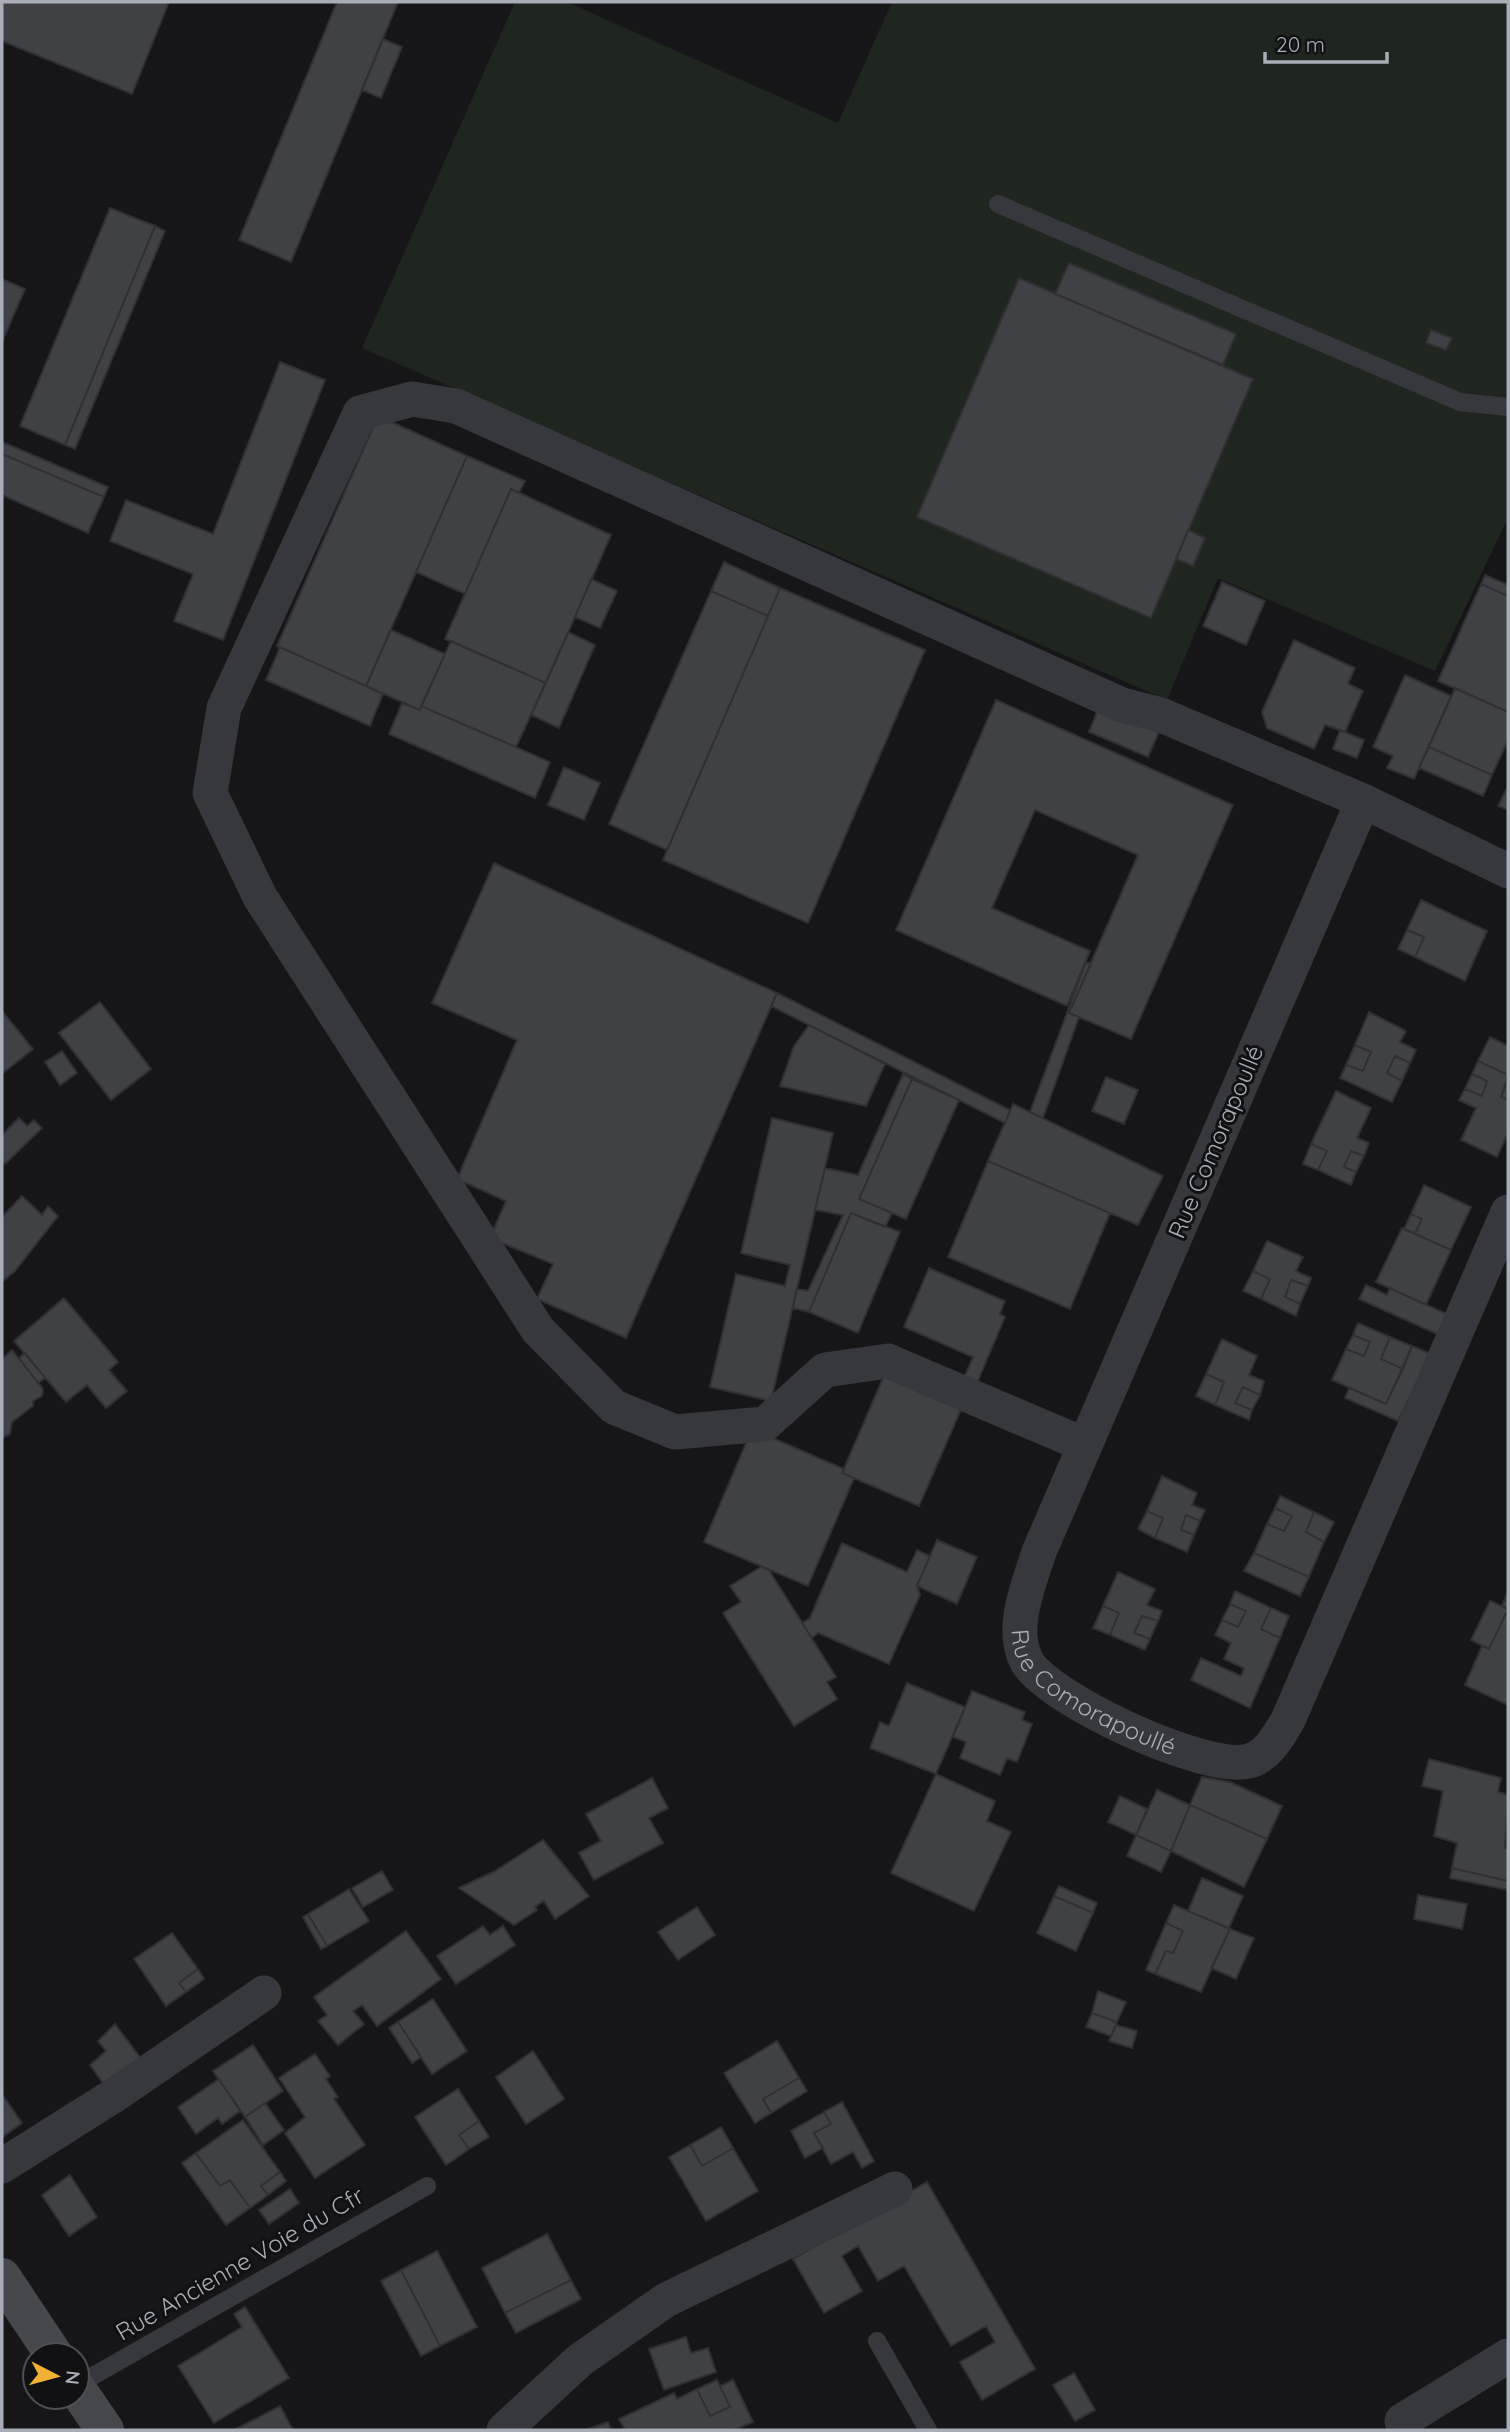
<svg xmlns="http://www.w3.org/2000/svg" width="1510" height="2432" font-family="Quicksand,sans-serif">
<rect width="100%" height="100%" fill="#161618"/>
<path fill="#1e261f" d="M515 2H567L838 123 892 2H1508V518L1435 671 1218 578 1167 700 362 348Z"/>
<path fill="#404145" stroke="#303034" stroke-width="2" d="M2 2H169L132 94 2 41Z
M337 2H398L291 262 239 240Z
M383 39 402 47 381 98 362 90Z
M110 208 155 226 65 445 20 426Z
M155 226 165 231 75 449 65 445Z
M1069 263 1236 334 1223 365 1055 294Z
M1019 278 1253 379 1151 618 917 517Z
M2 279 25 289 2 342Z
M1431 330 1452 338 1446 350 1426 343Z
M280 362 325 380 223 640 174 621 193 574 110 541 126 500 213 534Z
M378 416 467 456 366 686 277 646Z
M2 442 108 487 104 497 2 454Z
M2 454 104 497 88 533 2 495Z
M467 456 525 481 519 493 511 489 465 594 416 572Z
M511 489 611 535 546 683 445 639Z
M1188 530 1205 538 1193 566 1176 559Z
M724 562 780 588 768 616 711 591Z
M1485 575 1508 585V596L1481 584Z
M591 579 617 591 600 628 575 617Z
M1222 582 1265 601 1246 645 1203 626Z
M1481 584 1508 596V712L1438 681Z
M780 588 925 650 808 923 663 860Z
M711 591 768 616 667 850 609 824Z
M391 630 445 654 420 710 366 686Z
M568 632 595 645 559 728 531 715Z
M1294 640 1355 668 1348 684 1363 691 1345 732 1325 725 1314 749 1267 728 1262 712Z
M451 641 546 683 516 747 421 706Z
M280 647 383 694 370 726 266 680Z
M1405 675 1451 696 1414 779 1387 768 1393 756 1373 747Z
M1455 688 1508 712V740L1492 775 1429 747Z
M996 700 1233 805 1131 1039 1069 1013 1138 855 1035 810 992 908 1090 951 1067 1006 896 930Z
M402 703 420 710 421 706 550 762 535 798 389 734Z
M1099 707 1159 732 1148 757 1089 732Z
M1340 730 1364 740 1357 758 1333 749Z
M1429 747 1492 775 1483 796 1419 768Z
M564 767 600 783 584 820 548 805Z
M1508 786V810L1498 806Z
M494 863 777 993 626 1338 537 1299 553 1264 490 1238 506 1201 457 1179 517 1040 432 1003Z
M1421 900 1487 931 1465 981 1415 957 1424 937 1407 930Z
M1407 930 1424 937 1415 957 1398 949Z
M1086 962 1091 964 1069 1013 1079 1017 1043 1118 1030 1112Z
M777 993 1010 1110 1005 1123 771 1006Z
M100 1002 151 1069 111 1100 59 1033Z
M2 1011 33 1049 2 1074Z
M1369 1012 1406 1031 1400 1042 1416 1050 1410 1063 1395 1056 1387 1073 1402 1081 1392 1102 1340 1078 1346 1065 1363 1071 1371 1052 1355 1045Z
M809 1025 885 1064 866 1106 780 1086 794 1046Z
M1490 1037 1508 1046V1075L1478 1061Z
M1355 1045 1371 1052 1363 1071 1346 1065Z
M62 1051 77 1073 60 1085 45 1062Z
M1395 1056 1410 1063 1402 1081 1387 1073Z
M1478 1061 1508 1075 1501 1097 1508 1100V1133L1497 1157 1461 1140 1476 1108 1459 1100 1465 1089 1482 1096 1487 1081 1472 1074Z
M903 1074 912 1079 859 1199 892 1213 885 1227 851 1213 809 1312 793 1308 797 1289 808 1291 843 1215 815 1210 825 1168 858 1175Z
M1472 1074 1487 1081 1482 1096 1465 1089Z
M1106 1077 1138 1090 1124 1124 1092 1111Z
M912 1079 959 1100 906 1219 859 1199Z
M1508 1080V1100L1501 1097Z
M1336 1091 1371 1108 1357 1138 1369 1143 1364 1156 1351 1151 1344 1167 1356 1172 1351 1185 1318 1170 1327 1151 1311 1144Z
M1013 1104 1163 1176 1138 1225 988 1161Z
M19 1118 27 1126 34 1120 42 1128 5 1164 2 1161V1135Z
M772 1118 833 1133 771 1401 710 1387 736 1274 785 1286 790 1265 741 1253Z
M1311 1144 1327 1151 1318 1170 1303 1164Z
M1351 1151 1364 1156 1356 1172 1344 1167Z
M988 1161 1110 1213 1070 1309 948 1257Z
M1424 1185 1471 1207 1451 1250 1415 1234 1422 1219 1411 1214Z
M22 1196 42 1215 48 1206 58 1216 15 1271 2 1282V1217Z
M851 1213 900 1232 858 1333 809 1312Z
M1411 1214 1422 1219 1415 1234 1404 1229Z
M1402 1228 1451 1250 1426 1305 1376 1282Z
M1267 1241 1303 1257 1296 1271 1311 1278 1308 1286 1291 1280 1285 1297 1300 1304 1296 1316 1261 1299 1270 1279 1253 1271Z
M929 1268 1005 1301 1000 1314 1005 1317 977 1383 964 1378 973 1357 904 1327Z
M1253 1271 1270 1279 1261 1299 1243 1291Z
M1291 1280 1308 1286 1300 1304 1285 1297Z
M1366 1285 1387 1295 1390 1288 1449 1315 1439 1335 1359 1299Z
M64 1298 118 1362 109 1370 127 1391 106 1408 87 1385 66 1402 14 1341Z
M1358 1323 1390 1337 1381 1359 1403 1369 1386 1404 1332 1380 1346 1349 1364 1356 1370 1342 1353 1335Z
M1353 1335 1370 1342 1364 1356 1346 1349Z
M1390 1337 1412 1346 1403 1369 1381 1359Z
M1222 1339 1257 1356 1249 1375 1264 1381 1260 1395 1243 1387 1235 1403 1252 1410 1249 1420 1215 1405 1224 1382 1206 1374Z
M1412 1346 1431 1354 1398 1421 1345 1398 1349 1388 1386 1404Z
M12 1350 43 1389 42 1396 33 1401V1406L12 1422 10 1434 2 1438V1359Z
M25 1353 45 1378 38 1383 19 1358Z
M886 1371 963 1405 919 1506 842 1473Z
M1206 1374 1224 1382 1215 1405 1196 1396Z
M1243 1387 1260 1395 1252 1410 1235 1403Z
M752 1429 844 1469 842 1473 854 1478 808 1586 704 1542Z
M1162 1476 1197 1493 1192 1505 1205 1510 1200 1521 1186 1515 1181 1530 1194 1535 1187 1552 1155 1538 1163 1518 1147 1511Z
M1280 1496 1314 1512 1306 1532 1324 1542 1309 1577 1254 1553 1267 1524 1284 1531 1292 1516 1275 1508Z
M1275 1508 1292 1516 1284 1531 1267 1524Z
M1147 1511 1163 1518 1155 1538 1138 1529Z
M1314 1512 1334 1522 1324 1542 1306 1532Z
M1186 1515 1200 1521 1194 1535 1181 1530Z
M937 1540 977 1557 957 1604 917 1586Z
M842 1543 907 1572 917 1550 930 1556 917 1586 920 1595 889 1664 818 1633 812 1638 802 1623 810 1618Z
M1254 1553 1309 1577 1300 1596 1244 1571Z
M761 1567 769 1570 836 1677 827 1682 837 1699 794 1726 723 1613 741 1602 730 1586Z
M1118 1572 1155 1589 1147 1605 1162 1611 1158 1621 1142 1616 1134 1633 1150 1639 1145 1650 1110 1635 1119 1613 1103 1606Z
M1235 1591 1271 1608 1261 1629 1280 1638 1250 1708 1191 1680 1201 1658 1241 1676 1244 1668 1224 1659 1231 1643 1215 1635 1222 1620 1238 1627 1246 1611 1230 1604Z
M1508 1592V1705L1465 1685 1482 1646 1489 1649 1508 1609 1502 1606Z
M1490 1601 1508 1609 1489 1649 1471 1640Z
M1230 1604 1246 1611 1238 1627 1222 1620Z
M1103 1606 1119 1613 1110 1635 1093 1628Z
M1271 1608 1289 1616 1280 1638 1261 1629Z
M1142 1616 1158 1621 1150 1639 1134 1633Z
M907 1683 965 1707 936 1774 870 1748 880 1722 889 1726Z
M972 1691 1025 1712 1022 1720 1032 1724 1017 1762 1007 1758 1000 1775 960 1758 966 1742 953 1737Z
M1429 1759 1501 1778 1498 1792 1508 1795 1505 1848 1508 1849V1881L1452 1868 1457 1843 1434 1836 1443 1791 1422 1786Z
M936 1774 995 1801 987 1821 1011 1832 974 1911 891 1873Z
M1202 1777 1230 1782 1282 1806 1267 1839 1190 1805Z
M652 1778 668 1808 649 1818 663 1843 594 1880 579 1853 601 1841 586 1814Z
M1157 1790 1190 1805 1171 1851 1136 1835Z
M1120 1796 1147 1809 1136 1835 1108 1822Z
M1190 1805 1267 1839 1244 1887 1171 1851Z
M1136 1835 1171 1851 1161 1872 1127 1856Z
M543 1840 589 1896 555 1919 544 1901 535 1907 537 1910 514 1925 459 1888 495 1871Z
M1452 1868 1508 1881V1890L1450 1878Z
M382 1871 393 1890 363 1907 352 1888Z
M1202 1878 1243 1896 1229 1928 1188 1911Z
M1059 1886 1097 1903 1093 1913 1054 1896Z
M349 1889 369 1921 327 1946 308 1914Z
M1418 1895 1467 1904 1462 1929 1414 1919Z
M1054 1896 1093 1913 1076 1951 1037 1933Z
M1174 1905 1230 1929 1201 1992 1155 1974 1166 1951 1173 1953 1183 1931 1166 1923Z
M697 1907 715 1935 678 1960 658 1932Z
M308 1914 327 1946 321 1949 303 1917Z
M1166 1923 1183 1931 1173 1953 1166 1951 1155 1974 1146 1970Z
M483 1926 490 1935 503 1926 515 1945 456 1984 437 1956Z
M1230 1929 1254 1938 1236 1979 1211 1968Z
M406 1931 441 1979 377 2026 362 2005 353 2011 364 2024 338 2045 318 2021 327 2015 314 1997Z
M172 1933 198 1969 179 1983 186 1992 166 2006 134 1959Z
M198 1969 204 1979 186 1992 179 1983Z
M1098 1991 1126 2002 1117 2022 1092 2013Z
M433 1999 467 2051 432 2074 398 2022Z
M1092 2013 1117 2022 1111 2036 1086 2027Z
M398 2022 421 2057 412 2063 389 2028Z
M115 2024 148 2068 108 2090 90 2065 106 2051 98 2041Z
M1116 2025 1137 2031 1132 2048 1109 2041Z
M777 2041 799 2078 763 2099 771 2113 755 2123 724 2073Z
M253 2045 283 2091 245 2117 213 2071Z
M533 2051 564 2099 526 2124 496 2077Z
M315 2054 330 2076 326 2079 338 2097 334 2099 365 2145 315 2178 285 2133 305 2117 279 2078Z
M799 2078 807 2091 771 2113 763 2099Z
M219 2079 240 2111 222 2124 218 2118 196 2134 178 2107Z
M458 2089 479 2121 459 2135 469 2149 446 2165 415 2117Z
M2 2094 22 2123 3 2137 2 2135Z
M842 2102 874 2161 862 2168 853 2152 831 2164 814 2133 831 2124 824 2112Z
M265 2103 284 2130 263 2145 245 2117Z
M824 2112 831 2124 814 2133 823 2148 805 2158 791 2131Z
M243 2120 280 2172 261 2186 268 2195 250 2208 230 2180 220 2186 196 2153Z
M479 2121 489 2137 469 2149 459 2135Z
M721 2127 733 2148 702 2166 690 2145Z
M690 2145 702 2166 733 2148 758 2191 706 2221 669 2157Z
M196 2153 220 2186 230 2180 250 2208 226 2225 182 2163Z
M280 2172 286 2181 268 2195 261 2186Z
M70 2175 97 2217 69 2236 42 2195Z
M927 2182 1035 2369 982 2400 960 2362 995 2342 986 2326 951 2346 904 2266 878 2281 858 2246 842 2256 862 2291 824 2313 793 2259Z
M290 2189 299 2203 269 2224 259 2210Z
M547 2234 571 2280 505 2313 482 2268Z
M437 2251 477 2327 440 2346 401 2270Z
M401 2270 440 2346 421 2356 381 2281Z
M571 2280 581 2299 516 2333 505 2313Z
M245 2307 289 2378 214 2423 178 2366 242 2327 234 2314Z
M686 2337 691 2353 708 2348 716 2372 664 2390 649 2349Z
M1074 2373 1095 2410 1075 2421 1053 2385Z
M717 2380 730 2407 710 2416 697 2389Z
M733 2380 753 2422 734 2430H625L619 2419 674 2393 677 2399 697 2389 710 2416 730 2407 720 2386Z
M280 2406 293 2430H234Z
M608 2422 611 2430H585Z"/>
<g fill="none" stroke-linecap="round" stroke-linejoin="round">
<path stroke="#37383d" stroke-width="18" d="M998 204 1460 402 1508 407
M877 2341 928 2430
M77 2385 427 2186"/>
<g stroke="#37383d" stroke-width="35">
<path id="s1" d="M1363 801 1039 1552C1029 1584 1010 1627 1026 1660 1046 1699 1207 1773 1249 1761 1268 1756 1278 1736 1288 1720L1508 1212"/>
<path d="M1085 1445 888 1361 825 1370 765 1424 675 1432 614 1407 538 1330 260 897 210 793 224 708 360 413 412 399 456 406 1122 705 1161 715 1363 801 1508 871"/>
<path d="M2 2166 113 2096 264 1993"/>
<path d="M1402 2421 1508 2356"/>
<path d="M504 2430 580 2360 666 2300 895 2189"/>
</g>
<path stroke="#45474d" stroke-width="38" d="M2 2277 54 2355
M77 2389 105 2430"/>
</g>
<g text-anchor="middle" stroke-width="6" stroke-linejoin="round" paint-order="stroke">
<g font-size="24" fill="#a8adb8" stroke="#111113">
<text transform="translate(1216 1142) rotate(-67)" y="8">Rue Comorapoullé</text>
<text dy="8" stroke="none"><textPath href="#s1" startOffset="1001">Rue Comorapoullé</textPath></text>
<text transform="translate(240 2264) rotate(-30)" y="8">Rue Ancienne Voie du Cfr</text>
</g>
</g>
<rect width="1510" height="2432" fill="none" stroke="#a8adb8" stroke-width="7"/>
<g transform="translate(56 2376) rotate(96)"><circle r="33" fill="#111113" stroke="#4d4f55" stroke-width="2"/>
<path d="M0-5L12 26L0 18L-12 26Z" fill="#f2b134"/>
<text y="-10" font-size="19" font-weight="bold" text-anchor="middle" fill="#a8adb8">N</text>
</g>
<path d="M1265 52v10h122v-10" fill="none" stroke="#a8adb8" stroke-width="3.5"/>
<text x="1276" y="52" font-size="21" fill="#a8adb8" stroke="#111113" stroke-width="5" paint-order="stroke">20 m</text>
</svg>
